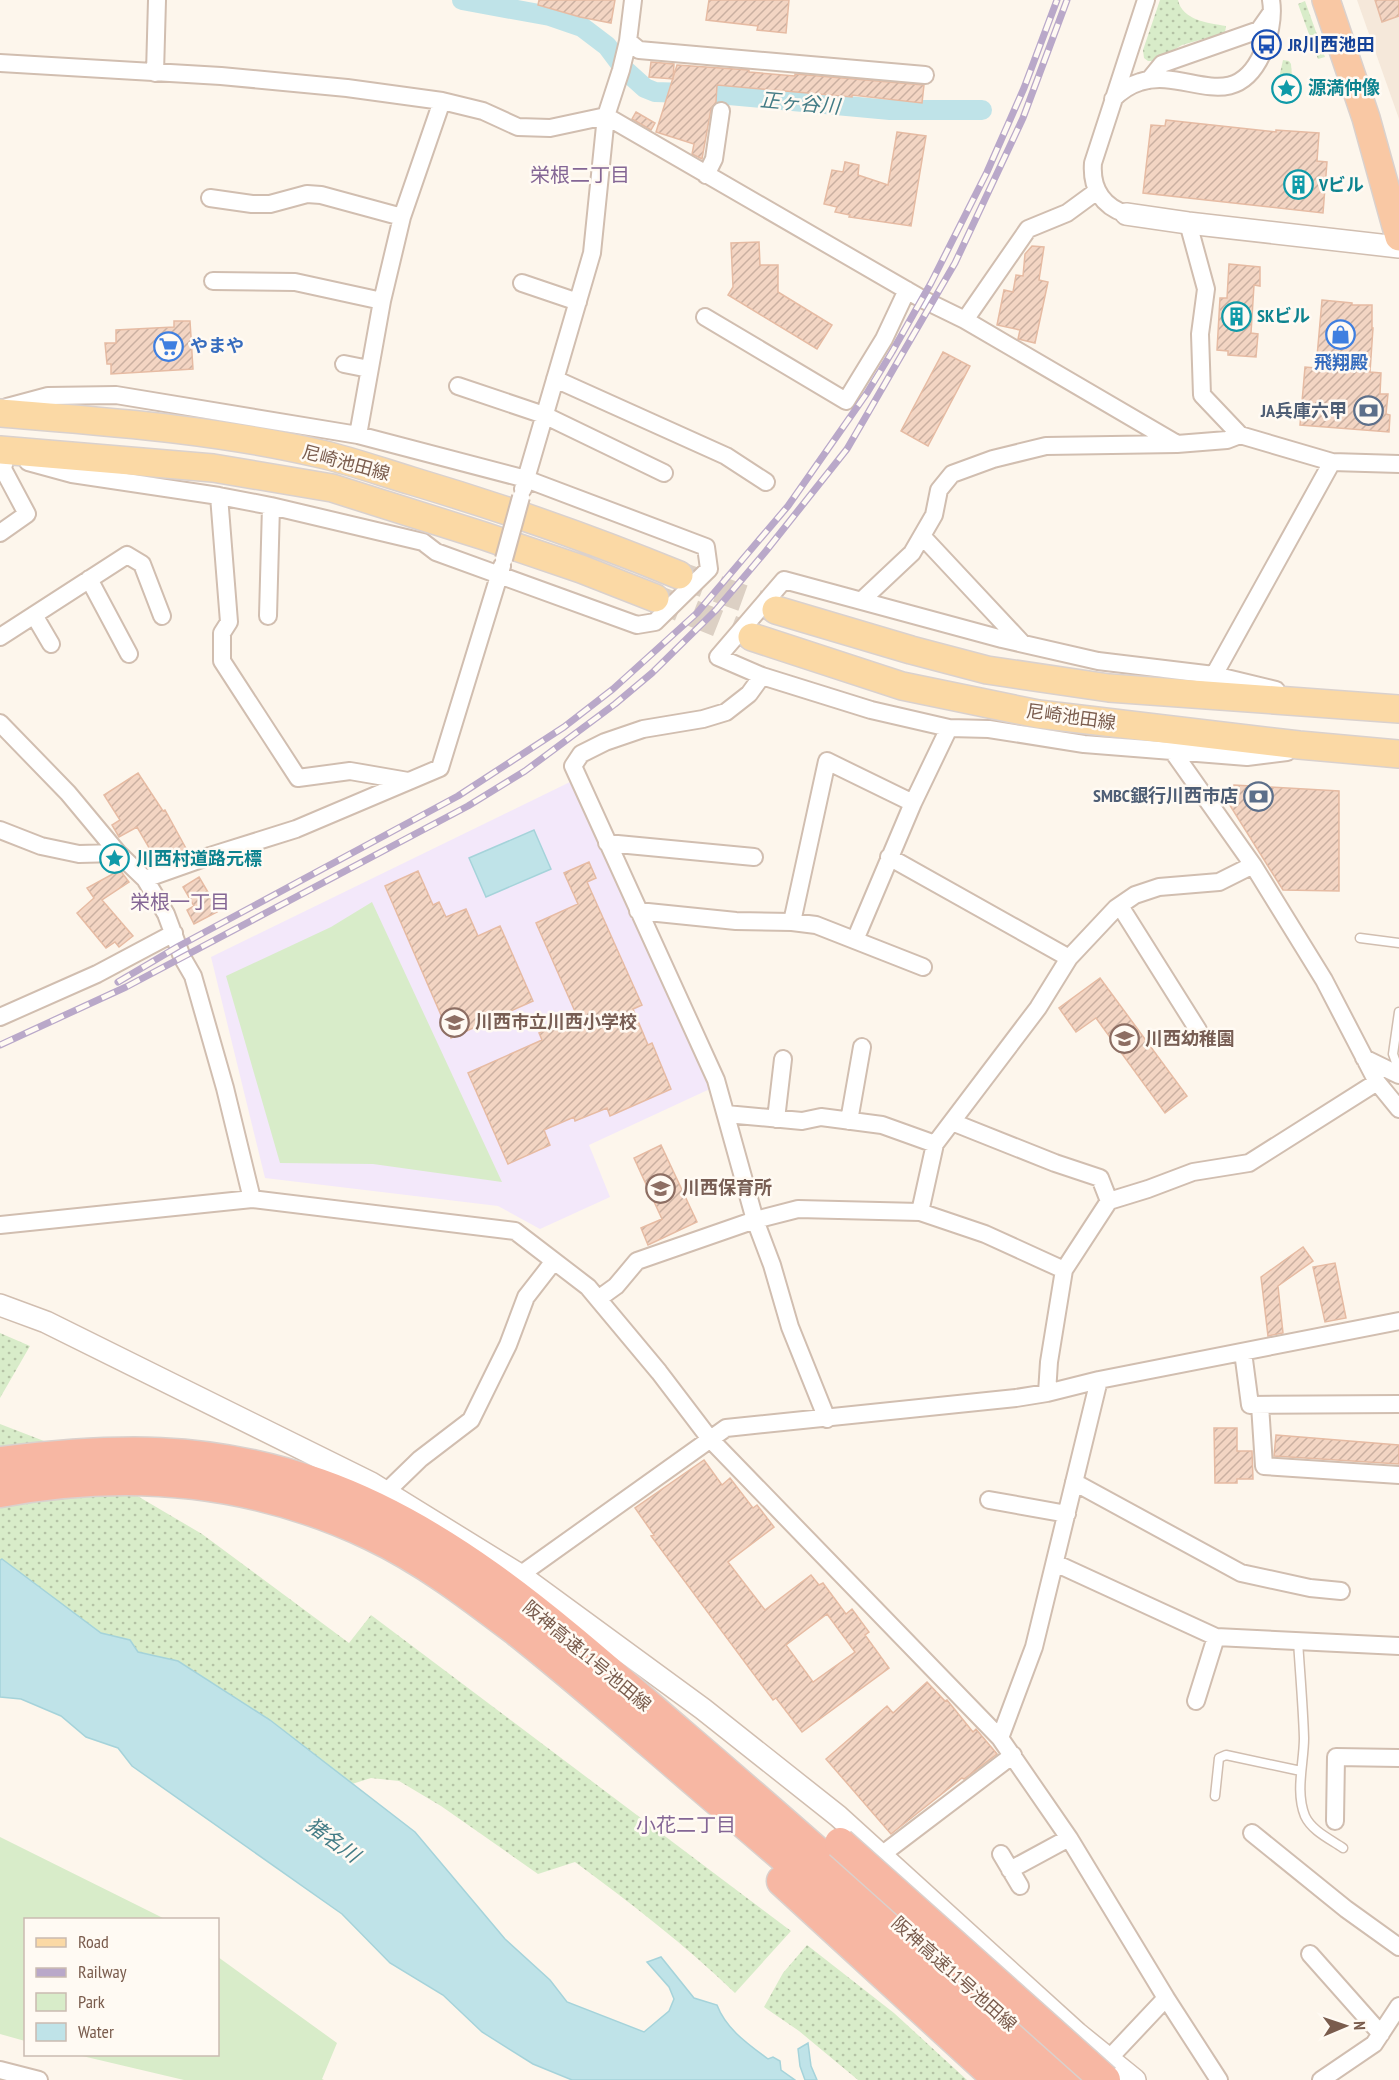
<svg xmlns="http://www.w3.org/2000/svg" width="1399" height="2080" font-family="'PT Sans Narrow','Noto Sans JP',sans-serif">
<defs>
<pattern id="grass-dots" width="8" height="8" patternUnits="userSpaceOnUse" patternTransform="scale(1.5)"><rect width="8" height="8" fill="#d8ecc9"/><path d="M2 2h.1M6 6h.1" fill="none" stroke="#b4c2a5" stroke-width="1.8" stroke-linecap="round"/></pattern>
<pattern id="building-hatch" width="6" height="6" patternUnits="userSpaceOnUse" patternTransform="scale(1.5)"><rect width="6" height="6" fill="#f3d5c3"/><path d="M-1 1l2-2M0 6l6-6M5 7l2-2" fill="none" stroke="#cab0a1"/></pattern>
</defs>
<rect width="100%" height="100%" fill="#fdf6ec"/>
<path fill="#f5e8da" d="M1357 0H1399V119L1398 116Z"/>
<path fill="#f3e8fa" d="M570 782 712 1088 589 1145 610 1197 540 1229 498 1206 265 1178 211 957Z"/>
<path fill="url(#grass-dots)" d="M1160 0H1178C1182 20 1208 23 1226 26L1225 33 1182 45 1155 61H1148L1144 58 1143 50Z
M1305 1 1325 57 1318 59 1298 4Z
M1283 60 1289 61 1291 64 1294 101 1292 103 1277 101 1275 96Z
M0 1333 30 1346 0 1398Z
M0 1424 44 1441 202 1534 349 1643 371 1615 791 1931 735 1993C684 1944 632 1904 575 1862L538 1874 441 1806 399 1781 371 1778 352 1784 270 1720 178 1661 138 1652 130 1640 101 1633 0 1560Z
M807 1945 894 2013 967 2080H858L799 2031 764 2007 783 1973Z"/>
<path fill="#d8ecc9" d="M372 902 502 1182 373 1164 280 1163 226 976 331 927Z
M0 1837 165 1919 26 1920 25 2041 0 2034Z
M218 1957 337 2043 322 2079 324 2080H184L78 2055 218 2054Z"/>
<path fill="#bfe3e8" stroke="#a5d3da" stroke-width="1.5" d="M534 830 551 869 486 897 469 858Z
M2 1559 101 1633 130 1640 138 1652 178 1661 270 1720 415 1832 505 1939 550 1980 567 2002 644 2032 669 2011 674 1999 669 1987 647 1962 661 1957 694 1998 717 2005C726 2029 748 2044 768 2059L773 2057 780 2061 781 2070 795 2080H572L533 2064 482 2032 443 1995 390 1963 342 1914 132 1766 118 1748 86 1737 61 1716 21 1699 0 1697V1560Z
M808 2043 811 2066 817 2080H805L800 2066 798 2049Z"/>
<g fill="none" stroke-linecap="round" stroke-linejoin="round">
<path stroke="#bfe3e8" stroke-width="20" d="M462 0 550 16 582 27 607 46 625 70 645 88 655 92 718 94 890 110H982"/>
</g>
<path fill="url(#building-hatch)" stroke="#e6bba3" stroke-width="1.5" fill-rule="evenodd" d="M539 0H615L611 23 580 17 538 5Z
M709 0H789L786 33 757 30 758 26 706 20Z
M1375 0H1399V16L1382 22Z
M651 62 674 64 673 79 649 77Z
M677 65 749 70V72L795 76V74L924 85 922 103 852 95V97L717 85 716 102 711 109 702 159 692 154 694 144 656 132Z
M636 112 655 123 651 130 632 119Z
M1166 120 1276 132V130L1319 133 1317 161 1327 162 1323 213 1143 193 1151 125 1165 126Z
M897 132 926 136 911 226 849 217 850 215 835 212 837 207 824 204 832 170 843 172 845 162 859 165 858 175 888 185Z
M759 242 760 265H778V292L832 325 817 349 728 295 733 287 731 243Z
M1032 246 1044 247 1039 280 1048 282 1035 343 1018 339 1020 330 997 325 1004 290 1013 292 1016 275 1023 276 1025 254Z
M1229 264 1260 267V286L1254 285 1251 333 1258 334 1256 357 1228 355V351L1217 350 1220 298H1227Z
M1322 300 1352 303V305H1372V328H1373L1370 372 1381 373 1380 394H1388L1386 414 1390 415 1389 432 1300 425 1305 367 1316 368Z
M174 321H190L193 369 111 374V364H107L105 343H116V330L174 327Z
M943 352 970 366 928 446 901 431Z
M138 773 163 811 165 810 188 852 158 863 137 827 119 837 112 825 120 820 104 795Z
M1234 785 1339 791V891L1283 890 1219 788 1234 790Z
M589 862 596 878 587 882 642 1005 633 1009 648 1045 652 1043 671 1089 610 1116 607 1108 575 1121 574 1117 544 1130 550 1145 508 1164 468 1073 542 1040 539 1033 577 1016 536 923 578 904 564 873Z
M120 870 129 882 102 900 133 936 119 947 115 942 106 948 77 913 94 898 87 888Z
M418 871 433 905 439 902 446 917 466 909 478 936 500 926 533 1001 451 1038 385 886Z
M199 877 209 894 208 895 217 912 194 924 187 910 194 906 183 887Z
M1100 978 1187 1096 1165 1113 1096 1018 1076 1032 1059 1008Z
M661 1145 697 1222 648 1245 641 1228 662 1219 634 1158Z
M1303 1247 1313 1261 1278 1286 1283 1333 1268 1336 1261 1277Z
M1335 1263 1346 1318 1325 1322 1313 1267Z
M1214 1428H1237V1451H1252L1253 1479H1237V1483H1215Z
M1276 1435 1399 1445V1464L1274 1456Z
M704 1460 722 1485 730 1478 753 1508 757 1505 774 1527 728 1562 765 1610 811 1575 819 1585 823 1583 846 1614 852 1609 869 1632 865 1635 889 1668 802 1732 776 1698 773 1700 651 1536 654 1535 635 1508ZM827 1614 855 1652 813 1682 786 1645Z
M927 1682 945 1701 947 1700 973 1732 976 1729 997 1754 964 1779 962 1778 891 1834 826 1759 887 1706 893 1713Z"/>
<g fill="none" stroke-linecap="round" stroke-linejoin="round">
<path stroke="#dcd0c4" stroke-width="27" stroke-dasharray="27 14" stroke-linecap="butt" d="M679 575 776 610
M655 598 752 637"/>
<defs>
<path id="service" d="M1360 938 1399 943
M1399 1012 1393 1054 1399 1071
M1298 1641C1300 1673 1303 1706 1304 1738 1304 1763 1295 1791 1305 1816 1312 1831 1330 1839 1343 1848
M1215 1796 1219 1758 1226 1755 1301 1771"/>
<path id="minor" d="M628 41 639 50 925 75
M0 63 221 76 347 88 442 101 483 111 518 127 550 128 606 116 922 299 965 320
M155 73 157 0
M1149 80 1162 64 1259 30 1271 13
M1113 99C1121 91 1130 85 1140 82 1185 67 1233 117 1262 54 1269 39 1274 17 1271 0
M706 175 714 159 721 111
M1097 191 1067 213 1028 229 965 320 1177 444 1227 440 1240 435
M210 198 252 204H270L307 194 321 195 402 217
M1126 214C1102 206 1091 188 1093 163L1146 0
M1188 223 1206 289 1200 334 1202 395 1240 435 1332 462
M213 281 295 282 382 301
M522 283 578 302
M705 317 846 401 884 339 907 290
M344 364 369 369
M555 379 726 456 766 482
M458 386 544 415 664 473
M7 407 48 396 116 395 358 435 526 479 706 547 709 569 655 622 637 625 436 552 423 542 271 506 219 496 72 474 28 462
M358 435 382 301 402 217 442 101
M523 489 592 253 606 116 621 70 628 41 633 0
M219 496 229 622 222 633V661L298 778 350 771 408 781
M0 533 27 514 3 469 6 455
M922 536 1023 644
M89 579 129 654
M861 601 912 553 934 515 939 490 952 474 993 459 1046 446 1177 444
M34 615 51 644
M268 616 271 506
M0 637 127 555 142 564 162 616
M1214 675 1332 462 1399 464
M762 676 749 694 726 712 703 719 643 729 605 742 581 754 573 766 716 1080 755 1220 772 1265 790 1327 827 1419
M1276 690 1214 675 1098 661 1002 639 784 580 718 657 762 676 871 710 949 728 989 729 1084 744 1247 757 1287 752
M0 723 68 793 118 853 145 879 166 914 182 957 193 976 225 1088 252 1199
M1171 749 1253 865 1324 980 1377 1082 1399 1109
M0 830 41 846 79 854 118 853
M607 843 754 857
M889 857 1069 958
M145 879 210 856 296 829 440 768 502 566
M1120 906 1198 1030
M638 911 736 921 792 922 816 925 923 967
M792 922 827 761 913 803
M855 940 913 803 949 728
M0 1017 97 974 174 933
M1364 1058 1399 1075
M726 1114 802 1121 821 1117 882 1125 935 1144
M776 1119 783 1059
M849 1121 862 1047
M952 1122 1055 1163 1100 1178 1109 1201
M920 1212 935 1144 1038 1008 1069 958 1116 908 1135 895 1159 887 1219 882 1253 865
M0 1225 252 1199 515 1231 588 1287 659 1372 710 1439 1000 1738 1069 1838 1166 1998 1219 2080
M598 1299 616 1286 637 1261 755 1220 798 1209 920 1212 985 1234 1064 1270
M1243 1352 1250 1405 1399 1404
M1047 1393 1049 1362 1064 1270 1109 1201 1148 1189 1193 1172 1249 1163 1377 1082
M1260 1405 1264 1466 1399 1475
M1074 1482 1241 1573 1310 1588 1341 1591
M386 1492 420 1459 471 1420 508 1345 526 1297 554 1261
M989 1500 1067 1514
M1055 1563 1216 1637 1399 1646
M520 1575 726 1428 1016 1398 1047 1393 1099 1380 1399 1321
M1196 1701 1216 1637
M1000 1738 1034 1647 1099 1380
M1335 1821 1336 1757 1399 1758
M1252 1833 1346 1909 1399 1947
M1001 1854 1020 1886
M880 1856 1013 1755
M1010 1870 1069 1838
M1310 1954 1381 2034
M1101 2067 1166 1998
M0 2070 39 2080
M1321 2080 1374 2044 1399 2006"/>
<path id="tertiary" d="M1126 214 1188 223 1399 247
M0 1305 46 1322 371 1483 520 1575 703 1709 838 1816 1077 2033 1135 2080"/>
<path id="primary" d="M0 413C108 422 215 429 321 454 351 461 382 472 412 481 503 508 591 539 679 575
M0 450 213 468 332 488 484 536 581 569 655 598
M776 610 911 650 987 670 1109 688 1399 709
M752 637 902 686 1038 714 1299 745 1399 754"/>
<path id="trunk" d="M1326 0 1366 118 1399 237"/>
<path id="motorway" d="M0 1462C114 1448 209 1445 319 1484 458 1533 569 1638 679 1732 812 1846 942 1962 1071 2080
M0 1492C128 1468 253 1479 371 1535 424 1560 471 1596 517 1631 580 1681 641 1735 703 1788 815 1884 927 1979 1036 2080
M782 1881 999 2080"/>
</defs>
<use href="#service" stroke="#d1beb0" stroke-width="11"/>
<use href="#minor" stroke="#d1beb0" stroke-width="20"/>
<use href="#tertiary" stroke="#d1beb0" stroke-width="24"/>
<use href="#primary" stroke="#dad1cd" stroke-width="30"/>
<use href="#trunk" stroke="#dad1cd" stroke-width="30"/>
<use href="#motorway" stroke="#dad1cd" stroke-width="33"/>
<use href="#service" stroke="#fff" stroke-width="8"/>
<use href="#minor" stroke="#fff" stroke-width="16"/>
<use href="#tertiary" stroke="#fff" stroke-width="21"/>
<use href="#primary" stroke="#fbd9a5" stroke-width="27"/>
<use href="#trunk" stroke="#f9c8a4" stroke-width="27"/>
<use href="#motorway" stroke="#f7b7a3" stroke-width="30"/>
<defs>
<path id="rail" d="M118 982 179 946 458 796 564 727 613 689 697 613 788 506 867 393 892 352 931 283 987 172 1024 88 1057 0
M0 1045 126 987 468 806 525 771 615 704 652 673 716 610 766 551 847 449 955 263 1023 118 1067 0"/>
</defs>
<use href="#rail" stroke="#b9a8c9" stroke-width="7"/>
<use href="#rail" stroke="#fffaf3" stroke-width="4.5" stroke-dasharray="14" stroke-linecap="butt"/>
<defs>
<path id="minor-bridge" d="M504 559 521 497"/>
<path id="motorway-bridge" d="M840 1843 1105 2080"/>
</defs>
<use href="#minor-bridge" stroke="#d1beb0" stroke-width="20" stroke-linecap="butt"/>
<use href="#motorway-bridge" stroke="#dad1cd" stroke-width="33" stroke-linecap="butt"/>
<use href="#minor-bridge" stroke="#fff" stroke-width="16"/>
<use href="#motorway-bridge" stroke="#f7b7a3" stroke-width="30"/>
</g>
<defs>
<symbol id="bus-ring" viewBox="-11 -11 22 22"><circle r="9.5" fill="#fffaf3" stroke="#1a4fb4" stroke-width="1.5"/><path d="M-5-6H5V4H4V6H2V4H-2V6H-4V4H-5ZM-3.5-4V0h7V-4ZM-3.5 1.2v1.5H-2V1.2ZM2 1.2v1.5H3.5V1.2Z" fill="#1a4fb4"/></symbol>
<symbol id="sight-ring" viewBox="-11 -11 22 22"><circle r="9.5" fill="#fffaf3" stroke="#0f9aa8" stroke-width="1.5"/><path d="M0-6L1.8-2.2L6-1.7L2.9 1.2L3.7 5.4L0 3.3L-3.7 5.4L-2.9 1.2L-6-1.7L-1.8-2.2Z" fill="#0f9aa8"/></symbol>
<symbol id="building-ring" viewBox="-11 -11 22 22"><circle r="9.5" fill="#fffaf3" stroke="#0f9aa8" stroke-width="1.5"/><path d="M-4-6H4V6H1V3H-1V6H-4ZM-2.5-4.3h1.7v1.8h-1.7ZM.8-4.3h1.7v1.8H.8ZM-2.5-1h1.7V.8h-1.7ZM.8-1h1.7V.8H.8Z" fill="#0f9aa8"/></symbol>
<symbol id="shop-ring" viewBox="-11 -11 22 22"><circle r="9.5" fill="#fffaf3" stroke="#3f7fe0" stroke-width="1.5"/><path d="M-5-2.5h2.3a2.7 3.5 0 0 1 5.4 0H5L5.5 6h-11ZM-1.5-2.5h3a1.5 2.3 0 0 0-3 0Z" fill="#3f7fe0"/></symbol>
<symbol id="supermarket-ring" viewBox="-11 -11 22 22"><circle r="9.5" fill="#fffaf3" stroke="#3f7fe0" stroke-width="1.5"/><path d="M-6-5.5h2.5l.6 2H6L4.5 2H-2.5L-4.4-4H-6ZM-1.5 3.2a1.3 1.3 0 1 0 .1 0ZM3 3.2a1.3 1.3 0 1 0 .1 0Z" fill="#3f7fe0"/></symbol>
<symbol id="bank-ring" viewBox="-11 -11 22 22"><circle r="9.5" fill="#fffaf3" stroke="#5c6f8a" stroke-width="1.5"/><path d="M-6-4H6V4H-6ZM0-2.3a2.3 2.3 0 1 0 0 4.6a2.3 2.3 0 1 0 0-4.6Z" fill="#5c6f8a"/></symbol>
<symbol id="school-ring" viewBox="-11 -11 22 22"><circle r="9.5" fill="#fffaf3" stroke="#8d6e63" stroke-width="1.5"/><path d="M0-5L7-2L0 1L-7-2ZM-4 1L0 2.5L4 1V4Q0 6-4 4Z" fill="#8d6e63"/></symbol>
</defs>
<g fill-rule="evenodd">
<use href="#bus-ring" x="1250" y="28" width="33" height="33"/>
<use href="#sight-ring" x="1270" y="72" width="33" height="33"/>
<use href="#building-ring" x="1282" y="168" width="33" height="33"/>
<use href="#building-ring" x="1220" y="300" width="33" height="33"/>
<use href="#shop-ring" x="1324" y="318" width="33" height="33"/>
<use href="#supermarket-ring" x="152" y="330" width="33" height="33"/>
<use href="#bank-ring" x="1352" y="394" width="33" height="33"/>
<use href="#bank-ring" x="1242" y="780" width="33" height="33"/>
<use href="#sight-ring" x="98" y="842" width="33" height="33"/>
<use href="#school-ring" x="438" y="1006" width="33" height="33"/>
<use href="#school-ring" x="1108" y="1022" width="33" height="33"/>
<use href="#school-ring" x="644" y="1172" width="33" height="33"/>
</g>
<g text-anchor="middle" stroke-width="5" stroke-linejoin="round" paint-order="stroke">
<g font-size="18" font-weight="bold" fill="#164399" stroke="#fffaf3" text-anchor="start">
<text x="1288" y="51">JR川西池田</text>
</g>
<g font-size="18" font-weight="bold" fill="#0d838f" stroke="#fffaf3" text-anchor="start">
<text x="1308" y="94">源満仲像</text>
<text x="1319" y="191">Vビル</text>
<text x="1257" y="322">SKビル</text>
<text x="136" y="865">川西村道路元標</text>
</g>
<g font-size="18" font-weight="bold" fill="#366cbe" stroke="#fffaf3" text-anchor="start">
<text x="190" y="352">やまや</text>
<text x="1341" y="369" text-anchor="middle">飛翔殿</text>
</g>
<g font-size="18" font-weight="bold" fill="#4e5e75" stroke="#fffaf3" text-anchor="end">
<text x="1347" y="417">JA兵庫六甲</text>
<text x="1238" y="802">SMBC銀行川西市店</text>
</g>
<g font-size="18" fill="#7a5c4d" stroke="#fffaf3">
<text transform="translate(346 463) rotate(15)" y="6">尼崎池田線</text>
<text transform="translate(1071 717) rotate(8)" y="6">尼崎池田線</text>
<text transform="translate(587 1656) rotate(40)" y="6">阪神高速11号池田線</text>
<text transform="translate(954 1974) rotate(42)" y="6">阪神高速11号池田線</text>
</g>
<g font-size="18" font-weight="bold" fill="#785e54" stroke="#fffaf3" text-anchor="start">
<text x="475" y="1028">川西市立川西小学校</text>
<text x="1145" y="1045">川西幼稚園</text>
<text x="682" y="1194">川西保育所</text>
</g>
<g font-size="20" font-style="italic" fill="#437c86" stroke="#fffaf3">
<text transform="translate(800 103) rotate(5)" y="7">正ヶ谷川</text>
<text transform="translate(333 1840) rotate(36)" y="7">猪名川</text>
</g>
<g font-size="20" fill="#846695" stroke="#fffaf3">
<text x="580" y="182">栄根二丁目</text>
<text x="180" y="909">栄根一丁目</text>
<text x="686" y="1832">小花二丁目</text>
</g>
</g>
<rect x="24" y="1918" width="195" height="138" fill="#fffaf3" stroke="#cabbb1" stroke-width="1.5"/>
<rect x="36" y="1938" width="30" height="9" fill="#fbd9a5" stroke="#cabbb1" stroke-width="1.5"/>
<text x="78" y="1948" font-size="18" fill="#7a5c4d">Road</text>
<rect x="36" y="1968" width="30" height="9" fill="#b9a8c9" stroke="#cabbb1" stroke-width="1.5"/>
<text x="78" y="1978" font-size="18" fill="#7a5c4d">Railway</text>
<rect x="36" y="1993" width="30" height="18" fill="#d8ecc9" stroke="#cabbb1" stroke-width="1.5"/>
<text x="78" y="2008" font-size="18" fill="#7a5c4d">Park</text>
<rect x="36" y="2023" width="30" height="18" fill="#bfe3e8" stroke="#cabbb1" stroke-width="1.5"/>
<text x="78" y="2038" font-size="18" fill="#7a5c4d">Water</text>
<g transform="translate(1345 2026) rotate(88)" stroke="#fffaf3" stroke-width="4.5" paint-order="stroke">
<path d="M0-4.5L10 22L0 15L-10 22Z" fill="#7a5c4d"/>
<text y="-9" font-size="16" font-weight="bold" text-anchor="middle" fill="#7a5c4d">N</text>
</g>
</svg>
